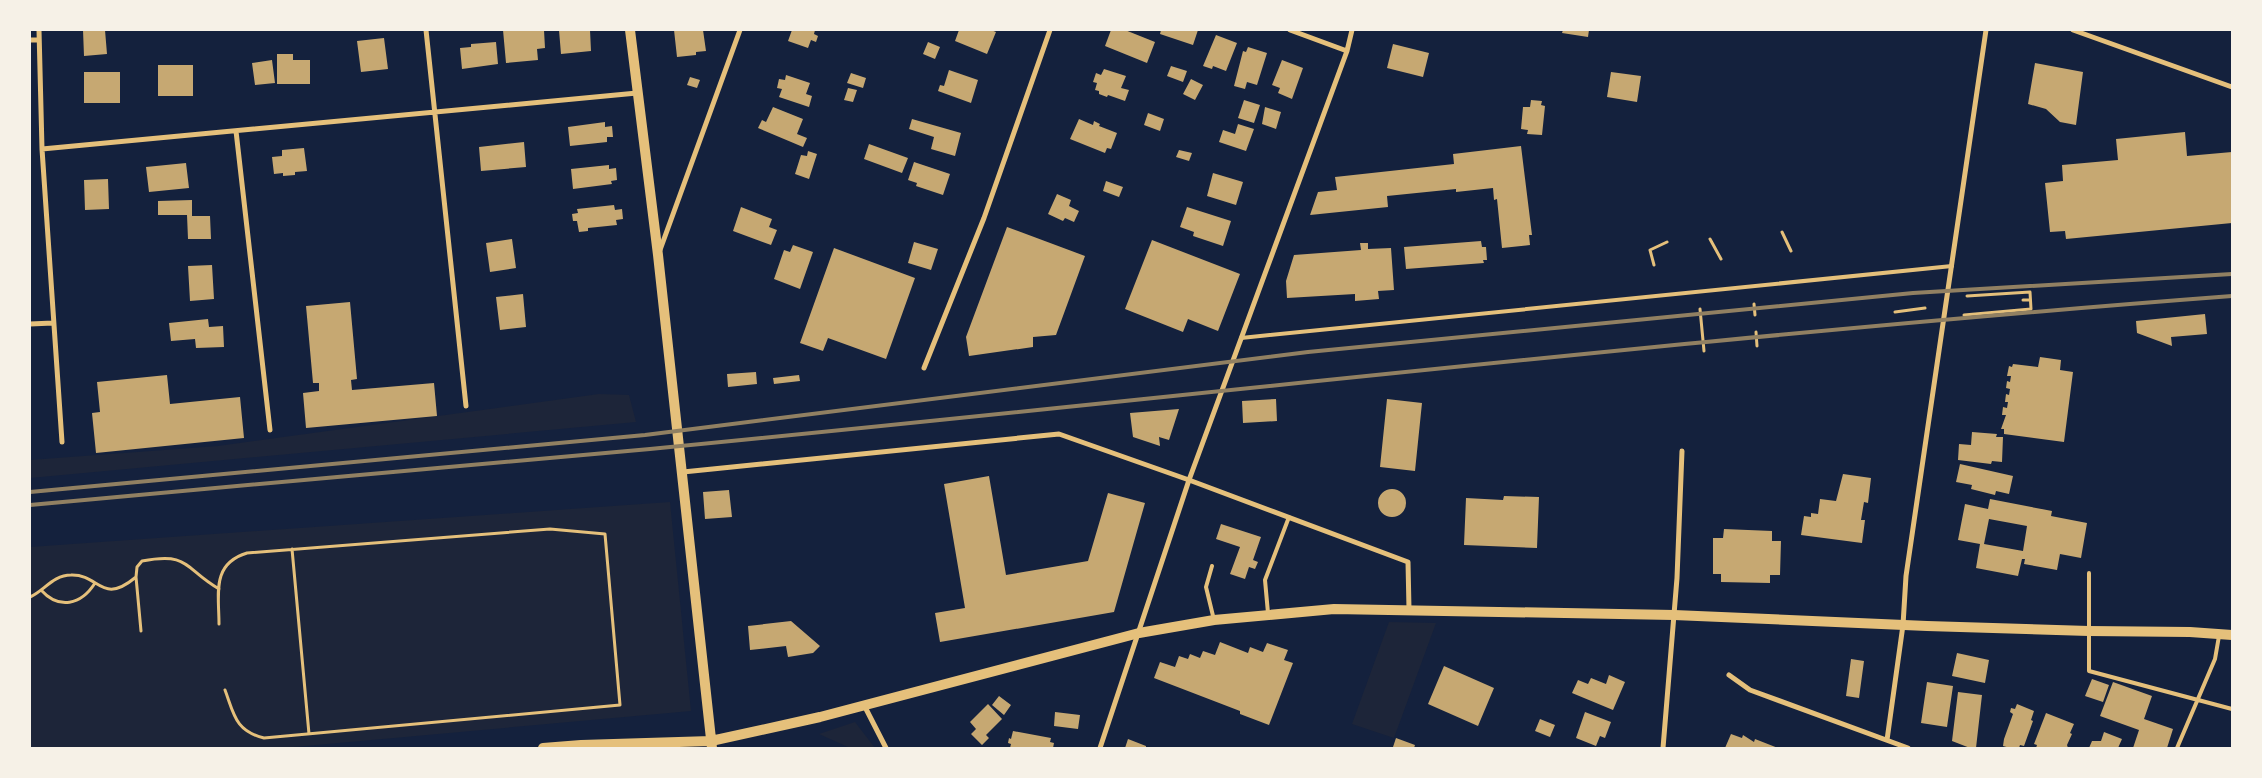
<svg xmlns="http://www.w3.org/2000/svg" width="2262" height="778" font-family="'IBM Plex Sans',sans-serif">
<rect width="100%" height="100%" fill="#14213d"/>
<path fill="#1d2539" d="M599 394 629 395 636 422 30 478V460L218 446Z
M670 502 691 711 283 748H30V547Z
M1389 622 1436 623 1394 738 1352 724Z
M855 722 875 748H850L819 734Z"/>
<path fill="#c6a872" fill-rule="evenodd" d="M83 30H105L107 54 84 56Z
M503 30H544L545 48 537 49 538 60 506 63Z
M559 30H590L591 51 561 54Z
M674 30H703L706 51 696 52V55L677 57Z
M792 30H815L814 34 818 36 816 42 811 40 808 48 788 41Z
M959 30H991L996 32 987 54 955 41Z
M1111 30H1125L1155 42 1147 63 1105 46Z
M1161 30H1198L1193 45 1160 34Z
M1563 30H1589L1588 37 1562 33Z
M1216 35 1237 43 1226 71 1213 66 1212 69 1203 66Z
M384 38 388 69 361 72 357 41Z
M496 42 498 64 462 69 460 48 471 47V44Z
M928 42 940 47 935 59 923 54Z
M1393 44 1429 53 1423 77 1387 68Z
M1248 47 1267 53 1257 85 1247 82 1245 89 1234 86 1243 51 1246 52Z
M277 54H293V60H310V84H277Z
M272 60 275 83 255 85 252 63Z
M1282 60 1303 68 1292 99 1278 93 1280 88 1272 85Z
M2035 63 2083 72 2076 125 2060 122 2046 109 2028 104Z
M158 65H193V96H158Z
M1171 66 1187 71 1183 82 1167 76Z
M1104 69 1126 76 1121 88 1129 90 1125 101 1108 95 1107 97 1099 94V91L1095 90 1097 83 1093 82 1096 73 1101 75Z
M949 70 978 80 971 103 938 91 940 85 944 86Z
M84 72H120V103H84Z
M1611 72 1641 76 1637 102 1607 97Z
M851 73 866 78 863 88 847 83Z
M786 75 810 83 806 94 812 96 809 107 779 97 782 89 777 88 779 79 785 80Z
M690 77 700 80 697 88 687 85Z
M1191 79 1203 85 1195 100 1183 94Z
M848 88 857 90 853 102 844 100Z
M1244 100 1260 105 1254 123 1238 118Z
M1531 100 1542 101 1541 105 1545 106 1542 135 1527 134 1528 130 1521 129 1523 107H1530Z
M773 107 803 119 797 134 807 138 803 147 758 128 762 120 766 122Z
M1265 107 1281 112 1276 129 1262 124Z
M1148 113 1164 119 1160 131 1144 125Z
M912 119 961 133 955 156 931 149 934 137 909 129Z
M1079 119 1093 125 1094 121 1100 124 1099 126 1117 133 1111 149 1107 148 1105 153 1070 139Z
M605 122V127L612 126 613 137H607V142L570 146 568 127Z
M1238 124 1254 129 1246 151 1219 142 1223 130 1235 134Z
M2185 132 2187 156 2232 152V223L2066 239 2065 231 2050 232 2045 183 2063 181 2062 165 2118 160 2116 139Z
M524 142 526 167 481 171 479 147Z
M869 144 908 158 902 173 864 159Z
M1521 146 1532 235H1529L1530 245 1502 248 1497 199 1494 200 1493 188 1456 192V189L1387 196 1388 207 1310 215 1318 192 1337 190 1335 177 1454 164 1453 154Z
M304 148 307 171 295 172V175L283 176V173L274 174 272 157 282 156V150Z
M1179 150 1192 153 1189 161 1176 157Z
M808 151 817 154 809 179 795 174 801 155 807 156Z
M914 162 950 174 943 195 916 186 917 183 908 180Z
M186 163 189 188 149 192 146 167Z
M609 165V169L616 168 617 180 611 181 612 184 573 189 571 169Z
M1213 173 1243 182 1236 205 1207 196Z
M108 179 109 209 85 210 84 180Z
M1106 181 1123 187 1119 197 1103 191Z
M1057 194 1071 200 1069 206 1079 211 1074 222 1065 218 1063 221 1048 214Z
M192 200V216H210L211 239H188L187 215H158V201Z
M614 205 615 210 622 209 623 219 616 220 617 225 588 228V231L579 232 577 221H573L572 214 578 213 577 209Z
M741 207 772 219 769 227 777 230 771 245 733 231Z
M1187 207 1231 221 1223 246 1193 236 1194 232 1180 227Z
M1007 227 1085 256 1056 335 1033 337V347L969 356 966 337Z
M512 239 516 268 490 272 486 243Z
M1152 240 1240 274 1218 331 1188 319 1183 332 1125 309Z
M1481 241 1482 247H1486L1487 260H1483L1484 263 1406 269 1404 247Z
M914 242 938 249 931 270 908 263Z
M1360 243H1368V249L1391 248 1394 290 1378 291 1379 299 1355 301V294L1287 298 1286 281 1294 255 1361 250Z
M793 245 813 252 800 289 774 279 784 250 790 252Z
M834 248 915 278 886 359 828 338 823 351 800 343Z
M212 265 214 299 190 301 188 266Z
M523 294 526 327 500 330 496 297Z
M350 302 357 379 351 380 352 390 434 383 437 416 306 428 303 393 319 391V383H313L306 306Z
M2205 314 2207 334 2171 337 2172 346 2137 333 2136 321Z
M208 319 209 327 223 326 224 347 196 348 195 339 171 341 169 323Z
M2040 357 2061 360 2060 370 2073 372 2064 442 2004 434V429H2001L2006 415H2002L2003 407 2007 408 2008 402H2005L2006 394 2009 395 2010 389 2006 388 2007 381 2010 382 2011 376H2007L2009 366 2012 367 2013 364 2038 367Z
M756 372 757 384 728 387 727 374Z
M167 375 170 404 240 397 244 438 96 453 92 413 100 412 97 382Z
M799 375 800 381 774 384 773 378Z
M1276 399 1277 421 1243 423 1242 401Z
M1387 399 1422 403 1415 471 1380 467Z
M1179 409 1169 440 1159 437 1160 446 1133 437 1130 413Z
M1972 432 1997 434 1996 437H2003L2002 462 1992 461 1991 464 1958 460 1959 444 1971 445Z
M1960 464 2013 476 2009 494 1996 491 1995 495 1971 489 1972 485 1956 482Z
M1843 474 1871 478 1868 503 1864 502 1861 520H1865L1862 543 1801 535 1804 516 1811 517V513L1818 514 1820 499 1836 501Z
M989 476 1006 575 1088 561 1108 493 1145 503 1114 612 940 642 935 613 965 608 944 484Z
M1378 503a14 14 0 1 1 28 0a14 14 0 1 1-28 0Z
M729 490 732 517 705 519 703 492Z
M1504 496 1539 497 1537 548 1464 545 1466 498 1503 500Z
M1990 499 2052 511 2051 516 2087 523 2081 558 2060 554 2057 570 2024 564 2025 559H2022L2018 576 1976 568 1980 544 1958 540 1965 504 1988 509ZM1989 519 2027 526 2023 551 1984 544Z
M1221 524 1261 537 1253 560 1258 562 1255 569 1249 567 1245 579 1230 574 1240 547 1216 539Z
M1724 529 1772 531V541H1781L1780 575H1770V583L1721 582V574H1713V538H1723Z
M791 621 820 646 813 653 788 657 786 646 750 650 748 626Z
M1220 642 1248 653 1250 647 1263 652 1267 643 1288 650 1284 660 1293 663 1269 725 1240 714V711L1154 678 1160 662 1175 667 1179 656 1188 659 1190 654 1200 658 1203 651 1215 655Z
M1957 653 1989 660 1985 683 1952 676Z
M1851 659 1864 661 1859 698 1846 696Z
M1444 666 1494 688 1478 726 1428 704Z
M1609 675 1625 682 1613 710 1572 693 1578 680 1588 684 1591 678 1606 684Z
M2092 679 2109 685 2103 702 2085 696Z
M1927 682 1953 686 1947 727 1921 723Z
M2113 682 2152 696 2144 719 2173 729 2167 748H2133L2139 730 2100 716Z
M1958 692 1982 695 1976 748H1970L1952 741Z
M999 696 1011 705 1004 715 992 705Z
M988 704 1002 719 986 735 989 738 982 745 971 734 976 729 970 722Z
M2017 704 2034 711 2031 720 2033 721 2024 746 2020 745 2019 748H2010L2003 746 2004 739 2013 714 2010 712 2011 708 2015 709Z
M1055 712 1080 715 1078 729 1054 726Z
M1585 712 1611 722 1605 738 1600 736 1596 746 1576 738Z
M2046 713 2074 724 2070 733 2072 734 2067 745 2068 748H2036L2037 745 2034 744Z
M1540 719 1555 725 1550 737 1535 731Z
M1013 731 1051 738 1050 742 1054 743 1053 748H1010L1011 744 1008 743 1009 738 1011 739Z
M2104 732 2122 739 2118 748H2089L2092 741H2101Z
M1731 734 1742 738 1743 735 1754 742 1755 739 1778 748H1725Z
M1396 738 1415 745 1414 748 1393 747Z
M1128 739 1146 746V748H1125Z"/>
<g fill="none" stroke-linecap="round" stroke-linejoin="round">
<path stroke="#e5c07b" stroke-width="3" d="M1782 232 1791 251
M1710 239 1721 259
M1654 265 1650 250 1667 242
M2023 300H2030
M1754 304 1755 315
M1700 309 1704 351
M1895 312 1925 308
M1964 315 2031 309 2030 292 1967 296
M1756 332 1757 346
M292 549 309 734
M136 577 137 567 142 561C190 552 183 568 219 589
M41 590C59 610 81 605 95 583
M30 597C44 591 53 575 71 575 100 574 101 606 136 577L141 631
M219 624C219 594 211 564 247 553L550 529 605 534 620 705 264 738C235 731 234 714 225 690"/>
<path stroke="#e5c07b" stroke-width="4" d="M1241 338 1952 266
M1212 566 1206 587 1214 620
M2089 573V671L2232 709
M1268 613 1265 580 1289 517
M2177 748 2215 659 2219 636"/>
<path stroke="#e5c07b" stroke-width="5" d="M39 30 42 149 62 442
M426 30 466 406
M1290 30 1347 51
M2073 30 2232 87
M30 40H39
M236 131 270 430
M42 149 637 93
M660 250 740 30
M30 324 53 323
M924 368 984 218 1050 30
M683 472 1059 434 1189 480 1408 562 1409 609
M1729 675 1750 690 1908 748
M864 705 886 748
M1887 740 1903 625 1906 576 1986 30
M1100 748 1189 480 1347 51 1352 30
M1663 748 1677 578 1682 451"/>
<path stroke="#e5c07b" stroke-width="10" d="M630 30 658 255 712 748
M543 748 581 745 711 741 820 717 1139 633 1214 620 1334 609 1674 615 1927 626 2089 631 2190 632 2232 635"/>
<path stroke="#918062" stroke-width="4" d="M30 492 645 435 1308 352 1913 293 2232 274
M30 505C237 485 443 468 650 449 1177 398 1704 336 2232 296"/>
</g>
<rect width="2262" height="778" fill="none" stroke="#f6f1e7" stroke-width="62"/>
</svg>
